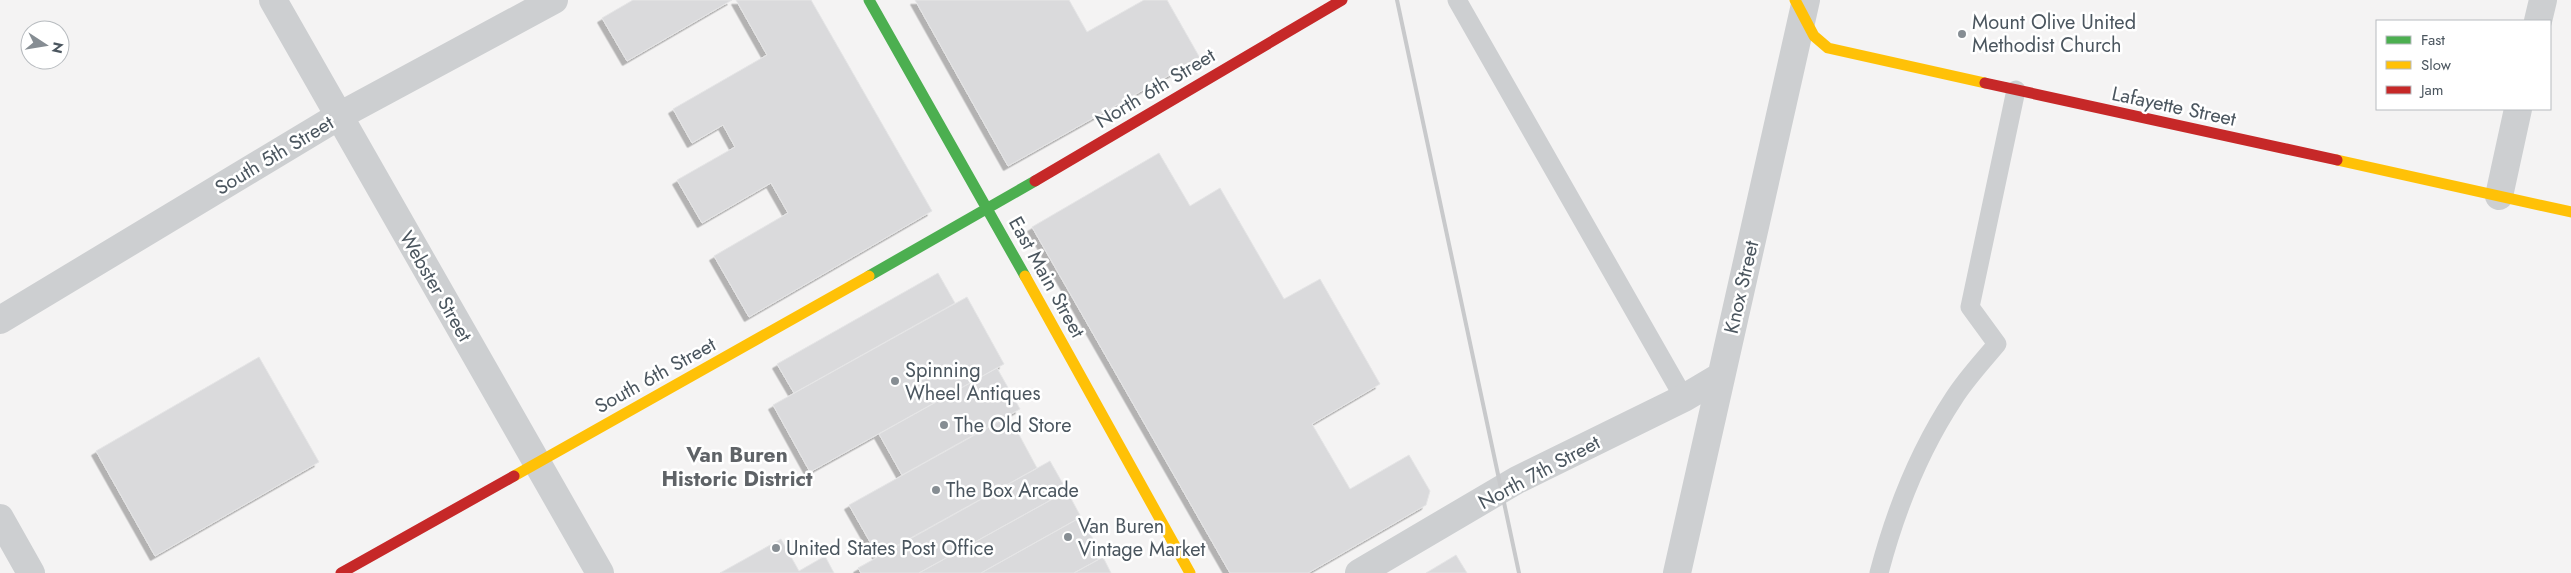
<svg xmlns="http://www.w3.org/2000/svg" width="2571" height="573" font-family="Jost,sans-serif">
<defs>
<filter id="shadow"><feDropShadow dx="-4.5" dy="4.5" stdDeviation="0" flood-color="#0004"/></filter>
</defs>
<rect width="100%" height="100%" fill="#f4f3f3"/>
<path fill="#dadadc" stroke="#e5e5e6" filter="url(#shadow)" d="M633 0H732L627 61 602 18Z
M736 0H811L932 211 749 317 714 256 788 213 771 183 702 223 677 180 735 147 723 125 692 143 673 109 767 55Z
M915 0H1069L1087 32 1144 0H1167L1200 58 1008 166Z
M1159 153 1190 206 1220 188 1284 299 1320 279 1380 384 1312 424 1350 489 1409 455 1430 491 1426 505 1308 573H1230L1032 227Z
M938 273 955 303 794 393 777 364Z
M967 297 1004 364 810 472 773 405Z
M259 357 319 462 155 556 96 451Z
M997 368 1020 409 902 475 879 434Z
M1009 416 1037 468 878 556 849 505Z
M1050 461 1067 491 919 573H861L858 568Z
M1067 491 1081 517 981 573H919Z
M1081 517 1103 557 1074 573H981Z
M781 539 799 571 825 556 834 573H720Z
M1456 555 1467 573H1426Z
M1103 557 1111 573H1074Z"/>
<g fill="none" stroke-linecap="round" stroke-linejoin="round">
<path stroke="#cdcfd1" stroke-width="19" d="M1457 0 1684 398
M1879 573C1895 512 1919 451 1954 398 1966 379 1982 362 1997 344L1970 307 2016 90"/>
<path stroke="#cdcfd1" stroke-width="28" d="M273 0 600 573
M2538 21 2543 0
M2499 196 2518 109
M0 320 339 116 554 0
M0 518 31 573
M1359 573 1517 480 1684 398 1721 376
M1677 573 1806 0"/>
<path stroke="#4caf50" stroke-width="11" d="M869 0 1025 276
M869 276 1035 181"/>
<path stroke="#ffc107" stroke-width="11" d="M1795 0 1814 36 1828 48 1985 83
M2337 160 2571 212
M1025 276 1190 573
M514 476 869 276"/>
<path stroke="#c62828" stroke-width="11" d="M1985 83 2337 160
M1035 181 1342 0
M341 573 514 476"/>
<path stroke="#c8c9cb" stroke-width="4" d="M1397 0 1519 573"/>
</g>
<g fill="#868d93" stroke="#fff" stroke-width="2">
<circle cx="1962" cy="34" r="5"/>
<circle cx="895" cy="381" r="5"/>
<circle cx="944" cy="425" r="5"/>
<circle cx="936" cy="490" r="5"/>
<circle cx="1068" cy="537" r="5"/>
<circle cx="776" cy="548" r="5"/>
</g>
<g text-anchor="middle" stroke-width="5" stroke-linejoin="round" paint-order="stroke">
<g font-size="20" fill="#4b565f" stroke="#fff" text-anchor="start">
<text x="1972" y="29">Mount Olive United<tspan x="1972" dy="23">Methodist Church</tspan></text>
<text x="905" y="377">Spinning<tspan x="905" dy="23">Wheel Antiques</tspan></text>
<text x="954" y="432">The Old Store</text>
<text x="946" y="497">The Box Arcade</text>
<text x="1078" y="533">Van Buren<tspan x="1078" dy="23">Vintage Market</tspan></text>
<text x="786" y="555">United States Post Office</text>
</g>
<g font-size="20" fill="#4b565f" stroke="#fff">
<text transform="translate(1155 88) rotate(-31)" y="7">North 6th Street</text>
<text transform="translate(2174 106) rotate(12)" y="7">Lafayette Street</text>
<text transform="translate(274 155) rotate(-31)" y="7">South 5th Street</text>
<text transform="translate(1047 277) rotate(61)" y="7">East Main Street</text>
<text transform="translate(436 286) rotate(60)" y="7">Webster Street</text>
<text transform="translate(1741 287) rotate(-77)" y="7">Knox Street</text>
<text transform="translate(655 375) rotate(-29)" y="7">South 6th Street</text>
<text transform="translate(1539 472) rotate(-28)" y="7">North 7th Street</text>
</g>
<g font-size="21" font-weight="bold" fill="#5f6367" stroke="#fff">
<text x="737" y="462">Van Buren<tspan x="737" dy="24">Historic District</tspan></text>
</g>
</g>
<rect x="2376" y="20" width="175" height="90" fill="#ffffff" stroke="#b7bbbf"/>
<rect x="2386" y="36" width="25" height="8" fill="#4caf50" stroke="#b7bbbf"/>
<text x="2421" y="45" font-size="15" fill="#4b565f">Fast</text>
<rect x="2386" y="61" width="25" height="8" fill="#ffc107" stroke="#b7bbbf"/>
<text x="2421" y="70" font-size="15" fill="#4b565f">Slow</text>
<rect x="2386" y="86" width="25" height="8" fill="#c62828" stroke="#b7bbbf"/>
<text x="2421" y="95" font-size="15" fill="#4b565f">Jam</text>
<g transform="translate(45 45) rotate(102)"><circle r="24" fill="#ffffff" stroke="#b7bbbf"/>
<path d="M0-4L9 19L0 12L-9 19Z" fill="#868d93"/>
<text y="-8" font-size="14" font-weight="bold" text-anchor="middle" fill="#4b565f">N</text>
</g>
</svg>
